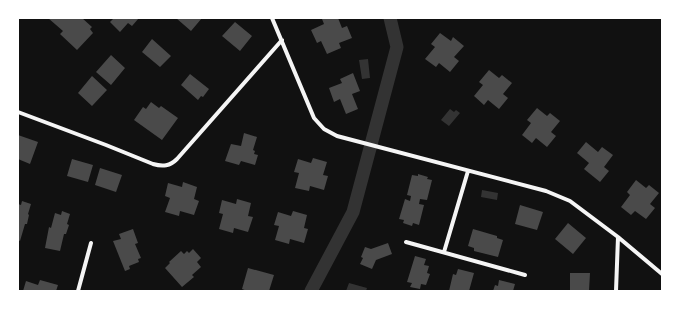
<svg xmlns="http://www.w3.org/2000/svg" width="680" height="309" font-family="Rubik,sans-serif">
<rect width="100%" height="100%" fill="#111"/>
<path fill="#333" d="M368 59 370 78 362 79 359 60Z
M450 109 454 112 456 110 460 113 449 126 441 120Z
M482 190 498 193 497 200 481 197Z
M349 283 367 288 366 291H346Z"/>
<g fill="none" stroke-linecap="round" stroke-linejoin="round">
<path stroke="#333" stroke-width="13" d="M311 291 353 212 397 47 390 18"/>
</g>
<path fill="#4a4a4a" d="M48 18H82L92 27 90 29 93 33 77 50 60 34 63 31Z
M114 18H139L132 26 128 23 120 32 110 22Z
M176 18H202L191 31Z
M325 18H338L342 28 347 26 352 38 339 43 341 48 327 54 321 41 317 43 311 30 324 24 322 19Z
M235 22 252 36 240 51 222 36Z
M440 33 451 41 453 37 464 46 454 57 459 61 450 72 439 63 436 67 425 59 435 47 431 44Z
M152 39 171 56 160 67 142 52Z
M111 55 125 68 111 85 96 72Z
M489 70 499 78 502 75 512 83 503 94 508 98 499 109 488 100 484 105 474 96 483 85 479 82Z
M353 73 360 91 352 94 358 109 346 114 340 99 334 102 329 88 342 83 340 79Z
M190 74 209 89 203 97 201 96 198 100 181 85Z
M92 76 107 90 92 106 78 93Z
M151 102 159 108 161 106 178 118 162 140 134 120 143 107 146 109Z
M537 108 547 116 550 113 560 121 551 132 556 136 547 147 536 138 532 143 522 135 531 123 527 120Z
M244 133 257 137 253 150 255 151 254 154 258 155 255 165 241 161 239 165 225 161 231 144 241 146Z
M18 135 38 142 30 164 18 159Z
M586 142 598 152 602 147 613 155 604 167 609 171 600 182 584 169 589 163 577 153Z
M313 158 327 162 323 175 328 176 324 190 310 186 309 191 295 188 299 173 294 172 298 159 311 163Z
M72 159 93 165 88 182 67 176Z
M100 168 122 175 116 192 95 185Z
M418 174 428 177 427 179 432 180 427 200 420 199 419 204 424 205 419 225 413 223 412 226 403 223 404 220 399 219 405 199 410 201 411 196 407 195 412 175 418 176Z
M636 180 646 188 649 185 659 193 650 204 655 208 646 219 635 211 631 215 621 207 630 195 627 192Z
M183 182 197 187 194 199 199 201 194 215 180 211 179 216 165 212 170 198 165 196 168 183 182 187Z
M237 199 251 203 248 216 253 217 248 232 234 228 233 233 219 229 223 214 219 213 222 200 236 204Z
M22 201 31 204 28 214 29 215 27 224H25L20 241 18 240V204L21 205Z
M520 205 543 212 537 230 515 224Z
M62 211 70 214 67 224 69 225 66 234H64L60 251 45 248 49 227 51 228 55 213 61 215Z
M293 211 307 215 304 228 308 229 304 243 290 239 289 244 275 240 279 226 274 225 278 212 291 216Z
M568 223 586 238 573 254 555 239Z
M133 229 138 243 135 244 141 258 138 259 139 262 129 266 130 269 125 271 113 241 121 239 119 234Z
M473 229 497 236V238L503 240 498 257 474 251V248L468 246Z
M388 243 392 254 376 260 372 269 360 264 363 258 361 257 365 247 371 249Z
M193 249 201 258 197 262 201 267 192 275 194 277 182 287 165 268 170 263 169 262 181 251 184 254 187 251 189 253Z
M415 256 426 259 424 265 429 266 427 273 430 274 426 285 421 284 420 289 410 287 412 283 407 282Z
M248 268 274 275 269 291H247L242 289Z
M458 269 474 273 469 291H449L453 274 456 275Z
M570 273H590L589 291H570Z
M40 280 58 285 56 291H23L26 281 38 285Z
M499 280 515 284 513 291H493L495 285 498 286Z"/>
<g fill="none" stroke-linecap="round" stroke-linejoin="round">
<path stroke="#f5f5f5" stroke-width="4" d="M272 18 314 118 324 129 337 136 546 191 570 201 618 237 616 291
M18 112 106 145 153 164C163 167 170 166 177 159L282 40
M618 237 662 274
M406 242 525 275
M444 252 468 171
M78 291 91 243"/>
</g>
<rect width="680" height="309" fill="none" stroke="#ffffff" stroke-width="38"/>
</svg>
